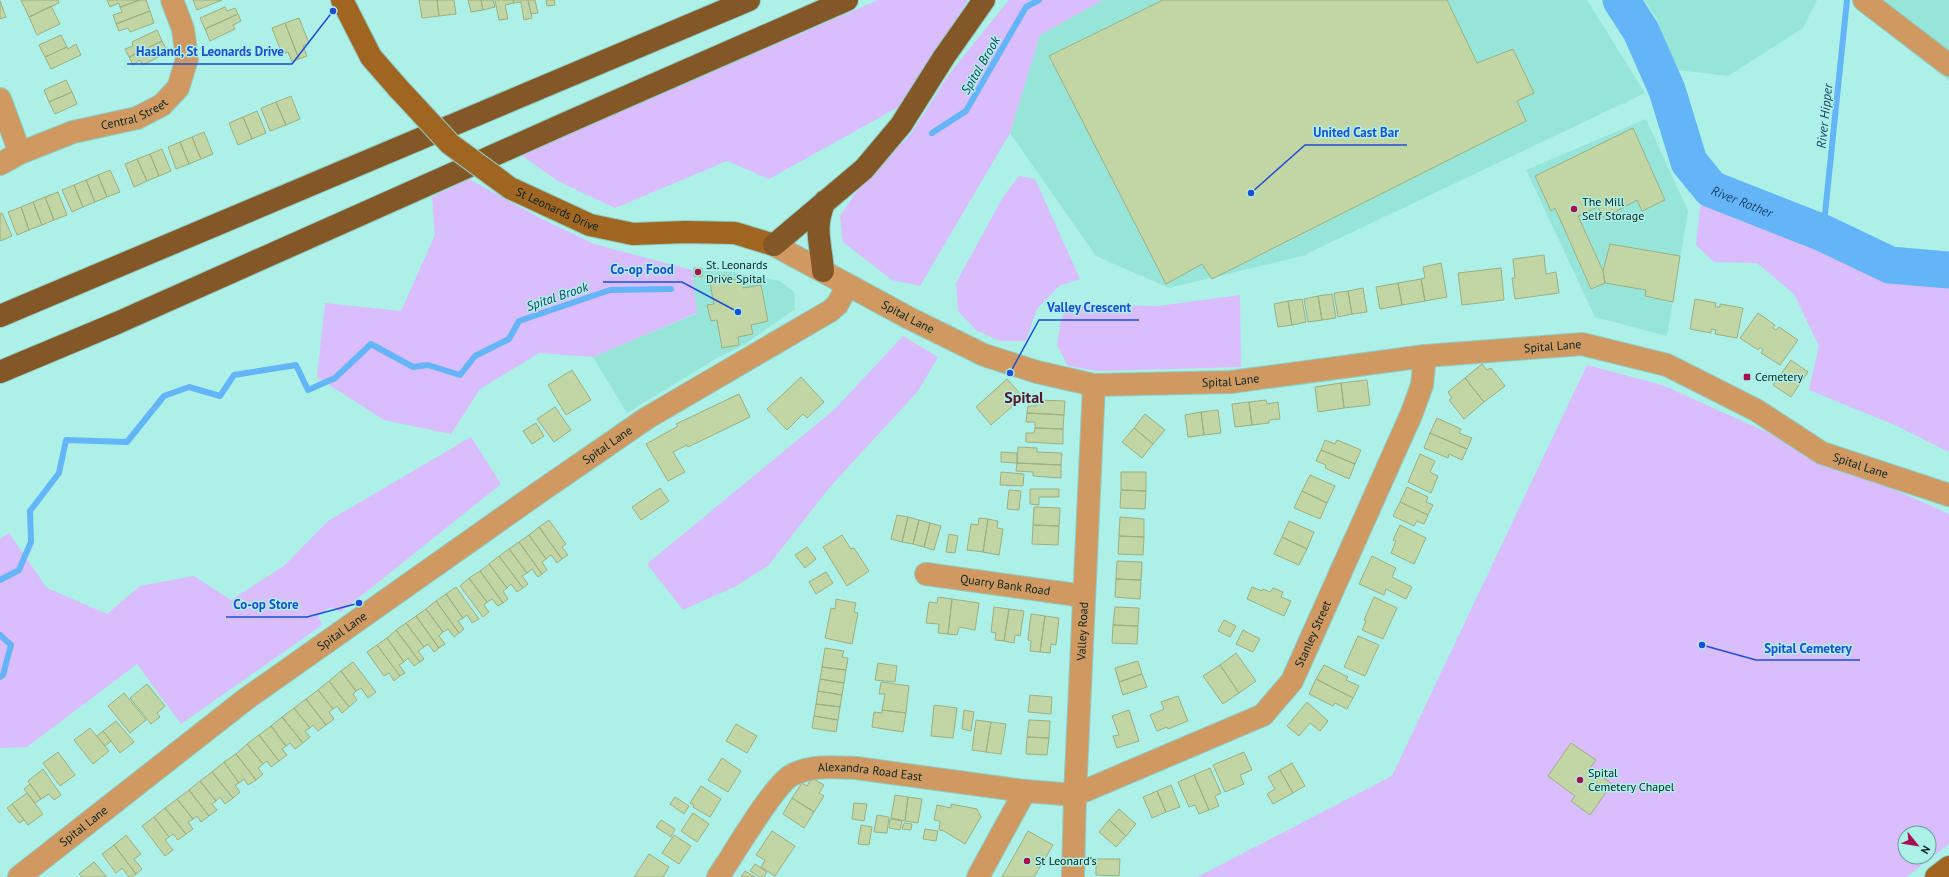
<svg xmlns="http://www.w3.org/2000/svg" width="1949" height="877" font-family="'PT Sans',sans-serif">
<rect width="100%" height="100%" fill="#adf0e7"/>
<path fill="#97e4d9" d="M1103 0H1587L1645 93 1302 256 1169 288 1096 256 1010 133 1040 35Z
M1644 0H1817L1803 28 1728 76 1677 70 1675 72 1657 19Z
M1870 0H1949V81L1865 16Z
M1646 119 1688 211 1667 336 1595 317 1526 170Z
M692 270 733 272 780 281 794 292 795 309 742 346 717 358 627 413 593 357 696 314Z"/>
<path fill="#d9bdfc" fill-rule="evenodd" d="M878 0H968L904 104 769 179 727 161 615 208 558 181 521 155Z
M1009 0H1103L1040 35 1010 133 920 286 892 280 843 242 840 216 856 192 910 135 950 73Z
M1019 176 1035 179 1080 279 1059 286 1037 309 1026 341H1000L976 330 958 311 956 283 1003 197Z
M469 179 538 217 594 244 692 270 697 313 593 357 539 353 480 389 451 434 384 420 317 377 325 303 401 311 435 235 432 197Z
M1702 192 1836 247 1881 270 1949 286V452L1897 426 1809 390 1819 346 1794 294 1757 263 1714 262 1696 245Z
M1240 295 1241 367 1098 371 1068 366 1057 345 1061 320 1066 310 1089 305 1158 306Z
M903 336 938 357 918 391 829 488 768 566 736 586 683 610 647 564 835 409Z
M1587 365 1662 385 1949 514V844L1906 877H1197L1392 776ZM1905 833H1929V857H1905Z
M471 437 501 484 341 612 331 607 318 616 322 625 181 724 137 664 27 747 0 748V539L9 533 47 588 107 614 140 586 194 576 231 600 284 566 328 521Z"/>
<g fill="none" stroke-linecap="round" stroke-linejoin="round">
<path stroke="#64b5f8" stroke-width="6" d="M932 133 966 111 1026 7 1039 0
M1823 233 1847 0
M0 580 19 570 31 542 30 511 59 473 66 440 127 442 164 396 189 387 220 396 234 375 296 365 308 390 335 378 371 344 413 367 428 365 460 375 475 356 509 339 519 321 610 290 671 289
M0 635 11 645 3 675 0 677"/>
<path stroke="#64b5f8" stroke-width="37" id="s1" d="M1621 0 1641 31 1667 90 1689 162 1711 189 1823 233 1890 265 1949 270"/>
</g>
<path fill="#c2d5a4" stroke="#9daf80" d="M21 0H58L59 3 29 17Z
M107 0H140L120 7 119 3 110 7Z
M140 0H146L150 11 116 24 113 15 122 12 120 7Z
M193 0H222L197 10Z
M419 0H437L439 16 422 18Z
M437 0H454L456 14 439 16Z
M468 0H481L483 10 471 12Z
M481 0H493L495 7 483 10Z
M495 0H513L514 3 505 5 508 19 499 20Z
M513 0H528L532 18 524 20 521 2 514 3Z
M528 0H535L538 13 531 14Z
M546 0H554L555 5 547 6Z
M1163 0H1447L1477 63 1513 49 1534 93 1517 101 1526 121 1212 279 1202 264 1166 284 1049 56Z
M0 1 6 17 0 19Z
M51 6 60 24 37 35 29 17Z
M225 7 227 11 235 8 238 14 205 29 200 18Z
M150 11 154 23 130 32 128 28 119 31 116 24Z
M238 14 241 21 233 25 235 29 210 41 205 29Z
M299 18 309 43 303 46 307 56 299 59 285 23Z
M285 23 299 59 292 62 288 52 282 54 272 28Z
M157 30 162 41 129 57 125 49 133 46 132 42Z
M61 35 67 47 45 57 39 45Z
M162 41 168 52 143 65 140 60 133 65 129 57Z
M76 44 81 55 51 69 45 57 67 47 68 49Z
M66 80 72 92 49 102 44 90Z
M72 92 77 104 55 114 49 102Z
M291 96 300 119 286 125 276 102Z
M276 102 286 125 270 131 261 108Z
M257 111 266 133 252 139 243 117Z
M243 117 252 139 238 145 229 123Z
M1633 128 1665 200 1642 211 1637 200 1604 218 1598 207 1578 216 1603 271 1605 283 1591 289 1555 208 1551 211 1535 176Z
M204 132 213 154 201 159 192 137Z
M192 137 201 159 189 164 180 142Z
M180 142 189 164 176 169 168 147Z
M162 149 171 171 159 176 150 154Z
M150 154 159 176 147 181 137 159Z
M137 159 147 181 134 187 125 164Z
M110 170 120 192 107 197 98 175Z
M98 175 107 197 95 202 86 180Z
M86 180 95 202 83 207 74 185Z
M74 185 83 207 72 212 62 190Z
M58 192 67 215 54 220 45 197Z
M45 197 54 220 42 225 33 202Z
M33 202 42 225 29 230 21 207Z
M21 207 29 230 17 235 8 212Z
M2 213 12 236 0 241V214Z
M1610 244 1680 256 1673 302 1645 296 1646 290 1605 283 1603 271Z
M1544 255 1546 274 1556 272 1559 293 1515 299 1512 278H1515L1513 259Z
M1441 263 1447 297 1425 301 1421 279 1425 278 1423 267Z
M694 268H702V277L694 276Z
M1501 268 1504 300 1462 305 1458 273Z
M725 275V276L730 275 731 280 741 278 743 288 761 285 768 321 751 325 753 334 738 337 739 345 722 348 717 320 711 321 707 305 714 304 709 278Z
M1421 279 1425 301 1402 305 1398 283Z
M1398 283 1402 305 1380 309 1376 287Z
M1363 288 1367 312 1352 314 1348 291Z
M1348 291 1352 314 1338 317 1334 293Z
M1332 294 1336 318 1322 320 1318 296Z
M1318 296 1322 320 1308 322 1304 299Z
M1302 299 1306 322 1292 325 1288 301Z
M1695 299 1716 303 1715 307H1720V304L1743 308 1737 338 1715 334 1716 330 1711 329V333L1690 329Z
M1288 301 1292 325 1278 327 1274 304Z
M1758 313 1775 325 1773 328 1776 330 1779 327 1798 340 1780 365 1761 353 1763 350 1760 347 1758 350 1740 338Z
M1791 360 1808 372 1791 397 1773 385Z
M1482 364 1487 370 1491 368 1505 386 1484 402 1465 378Z
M572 370 591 400 566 415 548 385Z
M801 377 824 402 807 418 803 414 787 430 767 409Z
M1465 378 1484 402 1464 419 1449 400 1452 398 1448 392Z
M1007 379 1023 397 991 425 976 407Z
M1367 380 1370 405 1344 408 1341 383Z
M1341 383 1344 408 1318 412 1315 387Z
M739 394 750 417 688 447 687 445 673 452 685 472 668 481 646 444 678 426 676 424Z
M1036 400 1065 401 1064 415 1027 413 1028 406H1036Z
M1266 400 1267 404 1278 402 1280 419 1269 420V423L1252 425 1249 402Z
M1249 402 1252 425 1235 427 1232 404Z
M555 407 571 430 554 442 537 419Z
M1218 410 1221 433 1204 435 1201 412Z
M1201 412 1204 435 1188 437 1185 415Z
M1027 413 1064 415 1063 429 1035 428V422H1026Z
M1145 414 1165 430 1153 444 1134 428Z
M1437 418 1461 429 1459 433 1472 438 1467 449 1430 433Z
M536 423 544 436 532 444 523 431Z
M1035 428 1063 429V444L1026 442V433H1034Z
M1134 428 1153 444 1142 458 1122 442Z
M1430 433 1467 449 1462 460 1449 454 1448 458 1424 448Z
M1325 440 1335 444 1337 440 1361 450 1355 464 1321 450Z
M1018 447 1037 448V452L1062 453 1061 465 1017 463Z
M1321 450 1355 464 1349 479 1325 468 1326 465 1316 461Z
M1001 452 1017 453V463L1001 462Z
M1420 454 1435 461 1430 472 1438 476 1431 493 1408 482Z
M1017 463 1061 465V478L1033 476V472L1016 471Z
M1001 472 1024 474 1023 486 1000 485Z
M1121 472H1146V491L1121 490Z
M1310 475 1335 486 1327 503 1302 491Z
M1407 487 1428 497 1426 502 1433 505 1428 515 1400 502Z
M660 488 669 501 641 520 632 507Z
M1030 489H1059V497H1039V505L1030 504Z
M1009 490 1021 491 1019 510 1007 509Z
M1121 490 1146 491 1145 509 1120 508Z
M1302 491 1327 503 1320 519 1294 508Z
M1400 502 1428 515 1424 524 1417 521 1414 526 1393 516Z
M1034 507 1060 508 1059 526 1033 525Z
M897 515 908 517 902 542 891 539Z
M908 517 919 520 913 544 902 542Z
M1120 517 1144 519V537L1119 536Z
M979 518 988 519 983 552 967 550 971 524 978 525Z
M988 519 998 521 997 528 1003 529 999 555 983 552Z
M549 520 566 544 562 547 568 555 562 559 539 527Z
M919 520 930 523 924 547 913 544Z
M1289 521 1314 532 1307 549 1282 537Z
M930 523 941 526 934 550 924 547Z
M1033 525 1059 526 1058 545 1032 544Z
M1400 525 1426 538 1414 564 1391 553 1396 541 1393 540Z
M539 527 562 559 557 563 551 555 546 559 529 535Z
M949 534 958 536 955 553 946 552Z
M529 535 546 559 542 562 547 570 542 574 519 542Z
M842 535 851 549 854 548 869 571 847 586 823 547Z
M1119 536 1144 537 1143 555 1118 554Z
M1282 537 1307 549 1299 565 1274 554Z
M519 542 542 574 538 577 532 569 527 573 509 549Z
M807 547 816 559 805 568 795 555Z
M509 549 527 573 522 576 528 584 523 588 499 556Z
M499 556 523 588 517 592 511 584 507 588 489 564Z
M1372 556 1396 568 1392 577 1412 587 1406 599 1386 589 1384 595 1359 584Z
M1117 561 1142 562 1141 580 1116 579Z
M489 564 507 588 503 591 508 599 503 603 480 571Z
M480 571 503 603 498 606 492 599 487 602 469 578Z
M826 572 833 583 816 594 809 582Z
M469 578 487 602 484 605 489 612 483 617 460 586Z
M1116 579 1141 580 1140 599 1115 597Z
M456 587 479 619 472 623 467 615 463 618 446 594Z
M1252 587 1262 591 1263 589 1270 592 1273 588 1283 592 1281 597 1291 601 1284 616 1247 599Z
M446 594 463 618 458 621 464 629 459 633 436 601Z
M938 597 952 599 948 634 938 633 939 624 926 623 929 602 937 603Z
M1374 597 1397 608 1383 639 1362 630 1366 621 1364 620Z
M836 599 856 603 854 612 858 613 852 644 825 638 831 608 835 609Z
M952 599 979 603 975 630 959 627 957 635 948 634Z
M436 601 459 633 454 637 448 629 443 632 426 609Z
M994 607 1009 609 1004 641 995 640 996 633 991 632Z
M1115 607 1139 608 1138 626 1113 625Z
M426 609 443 632 439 636 445 644 439 648 416 616Z
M1009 609 1024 611 1020 636 1015 635 1014 643 1004 641Z
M1031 614 1045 616 1040 652 1030 651 1031 641 1028 640Z
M416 616 439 648 434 652 428 644 424 647 406 623Z
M1045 616 1059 618 1056 645 1051 644 1050 653 1040 652Z
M1224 620 1236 626 1230 637 1218 631Z
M406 623 424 647 418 651 424 659 420 662 396 630Z
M1113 625 1138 626 1137 644 1112 643Z
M396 630 420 662 414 666 408 658 404 662 387 638Z
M1243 630 1260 639 1253 652 1236 644Z
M1358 636 1379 645 1365 676 1344 667Z
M387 638 404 662 399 665 405 673 400 676 377 645Z
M377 645 400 676 394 681 389 673 384 676 367 652Z
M825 648 844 651 842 657 848 658 846 670 822 667Z
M1236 653 1256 681 1239 693 1220 665Z
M1138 661 1142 674 1119 682 1115 668Z
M353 662 376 692 368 698 361 688 356 691 341 671Z
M878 663 897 666 895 682 875 680Z
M1220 665 1239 693 1223 704 1203 676Z
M1324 665 1348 677 1346 680 1359 686 1353 698 1316 679Z
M822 667 846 670 844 683 820 679Z
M341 671 356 691 353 694 357 700 349 707 329 681Z
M1142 674 1147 687 1123 695 1119 682Z
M820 679 844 683 842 695 818 691Z
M1316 679 1353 698 1347 709 1335 703 1333 706 1309 694Z
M329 681 349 707 342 713 337 706 333 709 318 690Z
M881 682 909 686 906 713 882 710 885 694H879Z
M147 684 165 706 157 713 160 717 151 724 130 698Z
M318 690 333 709 329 712 334 719 326 725 306 699Z
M818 691 842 695 840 707 816 704Z
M124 693 146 720 130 733 108 706Z
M1030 695 1052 697 1051 714 1028 712Z
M1178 696 1188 721 1168 729 1167 727 1157 731 1150 715 1164 709 1161 702Z
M306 699 326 725 318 731 313 725 310 728 294 708Z
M1307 702 1328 721 1320 731 1310 723 1299 736 1287 726Z
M816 704 840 707 838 720 814 716Z
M934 705 957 708 953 738 931 736Z
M294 708 310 728 305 731 310 737 303 743 282 717Z
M882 710 906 713 903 732 872 727 874 712 882 713Z
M964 710 974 712 971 731 962 729Z
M1129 710 1139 741 1117 748 1113 736 1119 735 1112 716Z
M814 716 838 720 836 732 812 728Z
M282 717 303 743 295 749 290 743 286 746 271 726Z
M976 720 991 722 986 752 972 750Z
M1029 720 1050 721 1049 738 1027 737Z
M116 721 134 742 120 753 103 731Z
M991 722 1006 724 1001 754 986 752Z
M736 724 757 736 747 753 726 741Z
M271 726 286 746 282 749 287 755 279 761 259 735Z
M90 728 109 751 93 764 74 740Z
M103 731 111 741 105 746 97 736Z
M259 735 279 761 271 767 267 761 263 764 247 744Z
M1027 737 1049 738 1047 755 1026 754Z
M1571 743 1596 760 1590 768 1612 784 1590 815 1571 801 1575 796 1548 776Z
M247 744 263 764 258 768 263 774 256 780 236 754Z
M58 752 75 775 60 786 43 763Z
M1244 752 1252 770 1240 775 1244 784 1225 792 1213 765Z
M236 754 256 780 248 785 244 779 239 783 224 762Z
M722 758 741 771 728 792 708 780Z
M224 762 239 783 235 785 240 792 233 798 212 772Z
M1292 763 1305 786 1293 793 1280 770Z
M1210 768 1221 793 1215 796 1219 806 1209 810 1194 775Z
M43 769 61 795 54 800 49 794 41 799 28 781Z
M1280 770 1293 793 1273 804 1267 794 1275 789 1268 777Z
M212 772 233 798 225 804 220 797 216 801 200 781Z
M1194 775 1209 810 1199 814 1195 805 1189 807 1178 782Z
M812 778 824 785 819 793 824 796 814 812 792 798 802 783 807 786Z
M200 781 216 801 212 804 217 810 209 816 189 790Z
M30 784 41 799 35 803 24 789Z
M1171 785 1180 807 1166 812 1157 791Z
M701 786 721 799 710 817 693 807 694 805 690 803Z
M189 790 209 816 201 822 197 816 193 819 177 799Z
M1157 791 1166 812 1152 818 1143 797Z
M27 793 43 814 28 825 12 804Z
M895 795 908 797 905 821 891 818Z
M675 797 689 806 684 814 670 804Z
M908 797 922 799 918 823 905 821Z
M792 798 814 812 804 828 783 814Z
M177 799 193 819 188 822 193 829 186 834 165 808Z
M854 803 867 804 864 821 852 819Z
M12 804 24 820 19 823 7 808Z
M951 804 977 809 981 817 965 844 944 831 939 830 940 821 934 820 937 805 951 808Z
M165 808 186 834 178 840 173 834 169 837 154 817Z
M1119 809 1136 824 1126 836 1109 820Z
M693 813 709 824 697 842 681 831Z
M877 815 889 817 887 833 874 832Z
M154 817 169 837 165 840 173 850 165 856 142 826Z
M890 819 902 821 900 830 889 828Z
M661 820 675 829 671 837 656 827Z
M1109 820 1126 836 1116 847 1099 832Z
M904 823 912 824 911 830 902 829Z
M861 825 872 827 869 845 858 844Z
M925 829 938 831 936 841 923 839Z
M772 831 795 846 775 876 761 867 765 860 756 855Z
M1028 831 1053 845 1034 877H1002Z
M126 835 141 854 134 859 142 869 136 874 114 845Z
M674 835 691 846 679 864 662 853Z
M114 845 136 874 132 877H129L122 868 116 873 102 854Z
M649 854 669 867 663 877H634Z
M1096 859H1120L1119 876 1096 875Z
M94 862 107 877H82L79 874Z
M755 864 767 872 764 877H759L750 871Z
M745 871 755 877H741Z"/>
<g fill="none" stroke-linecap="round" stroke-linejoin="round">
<defs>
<g id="minor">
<path d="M1864 0 1949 65"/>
<path d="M0 99 20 153"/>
<path id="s2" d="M0 164 20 153 73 132 137 118 162 105 178 88 187 59 183 29 172 0"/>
<path id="s3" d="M774 245 909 318 984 355 1037 372 1094 385 1231 382 1425 356 1582 344 1667 365 1756 410 1822 453 1949 495"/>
<path id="s4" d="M926 574 1084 596"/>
<path id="s5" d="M19 877 246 699 538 493 647 418 830 311 837 305 848 285"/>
<path id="s6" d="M718 877C732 857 774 784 792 775 812 765 834 767 856 768L1025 791 1075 795 1263 715 1292 681 1411 415 1422 385 1425 356"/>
<path d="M978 877 1025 791"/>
<path id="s7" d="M1073 877 1075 795 1094 385"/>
</g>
<g id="major">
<path d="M342 0 371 57 398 88"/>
<path id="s8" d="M510 188 590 225 633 234 685 232 735 233 774 245"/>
<path d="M1936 877 1949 867"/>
</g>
<path id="highway" d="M774 245 864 169 901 125 944 57 984 0
M823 271C821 243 813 228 825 201
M0 316 749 0
M0 372 117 323 573 120 847 0"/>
</defs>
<use href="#minor" stroke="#8fccc4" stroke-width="24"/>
<use href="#major" stroke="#8fccc4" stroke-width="24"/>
<use href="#highway" stroke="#8fccc4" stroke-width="24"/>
<use href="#minor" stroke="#d09962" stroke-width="22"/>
<use href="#major" stroke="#a06520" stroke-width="22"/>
<use href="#highway" stroke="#845727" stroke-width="22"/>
<defs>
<path id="major-bridge" d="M398 88 450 144 510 188"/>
</defs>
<use href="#major-bridge" stroke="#8fccc4" stroke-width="24" stroke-linecap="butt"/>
<use href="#major-bridge" stroke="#a06520" stroke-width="22"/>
</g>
<g fill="#a5114d" stroke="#adf0e7" stroke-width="1.5">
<circle cx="1574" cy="209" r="4"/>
<circle cx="698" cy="272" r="4"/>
<rect x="1743" y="373" width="8" height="8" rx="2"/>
<circle cx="1580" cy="780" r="4"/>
<circle cx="1027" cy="861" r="4"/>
</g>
<g text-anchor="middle" stroke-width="3" stroke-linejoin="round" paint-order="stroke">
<g font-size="12" fill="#092622" stroke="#adf0e7">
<text dy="4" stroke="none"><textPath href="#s2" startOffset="144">Central Street</textPath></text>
<text dy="4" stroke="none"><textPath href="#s8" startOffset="52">St Leonards Drive</textPath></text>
<text dy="4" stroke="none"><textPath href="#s3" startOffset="152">Spital Lane</textPath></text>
<text dy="4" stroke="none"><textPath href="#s3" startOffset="812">Spital Lane</textPath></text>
<text dy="4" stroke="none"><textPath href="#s3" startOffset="488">Spital Lane</textPath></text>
<text dy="4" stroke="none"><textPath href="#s5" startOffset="730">Spital Lane</textPath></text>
<text dy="4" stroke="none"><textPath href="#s3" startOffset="1148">Spital Lane</textPath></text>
<text dy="4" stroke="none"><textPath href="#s4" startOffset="80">Quarry Bank Road</textPath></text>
<text dy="4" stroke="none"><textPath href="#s7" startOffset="246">Valley Road</textPath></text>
<text dy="4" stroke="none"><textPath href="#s5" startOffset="406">Spital Lane</textPath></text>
<text dy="4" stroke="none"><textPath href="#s6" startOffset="713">Stanley Street</textPath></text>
<text dy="4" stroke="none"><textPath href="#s6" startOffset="206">Alexandra Road East</textPath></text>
<text dy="4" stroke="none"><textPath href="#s5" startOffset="82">Spital Lane</textPath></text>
</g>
<g font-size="12" fill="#092622" stroke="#adf0e7" text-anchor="start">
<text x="1582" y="206">The Mill<tspan x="1582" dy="14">Self Storage</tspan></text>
<text x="706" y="269">St. Leonards<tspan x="706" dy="14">Drive Spital</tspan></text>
<text x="1755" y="381">Cemetery</text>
<text x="1588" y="777">Spital<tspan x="1588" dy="14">Cemetery Chapel</tspan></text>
<text x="1035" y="865">St Leonard's</text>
</g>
<g font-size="13" font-style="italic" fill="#194466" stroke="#adf0e7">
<text transform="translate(980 65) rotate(-60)" y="5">Spital Brook</text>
<text transform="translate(1824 116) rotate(-84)" y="5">River Hipper</text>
<text dy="5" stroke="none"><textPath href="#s1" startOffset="245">River Rother</textPath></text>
<text transform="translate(557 296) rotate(-19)" y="5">Spital Brook</text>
</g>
<g font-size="16" font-weight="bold" fill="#59152b" stroke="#adf0e7">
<text x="1024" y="403">Spital</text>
</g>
</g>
<path fill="none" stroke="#1d4ed8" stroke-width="1.5" d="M333 11L292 64H127M1251 193L1305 145H1407M738 312L682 282H603M1010 373L1039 320H1139M359 603L307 617H226M1702 645L1756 660H1860"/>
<g fill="#1d4ed8" stroke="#adf0e7" stroke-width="1.5">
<circle cx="333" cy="11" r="4"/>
<circle cx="1251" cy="193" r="4"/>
<circle cx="738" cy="312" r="4"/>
<circle cx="1010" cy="373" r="4"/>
<circle cx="359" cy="603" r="4"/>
<circle cx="1702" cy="645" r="4"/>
</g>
<g font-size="13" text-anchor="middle" font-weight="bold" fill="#1d4ed8" stroke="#adf0e7" stroke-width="3" stroke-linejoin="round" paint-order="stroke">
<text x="210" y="56">Hasland, St Leonards Drive</text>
<text x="1356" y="137">United Cast Bar</text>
<text x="642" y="274">Co-op Food</text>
<text x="1089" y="312">Valley Crescent</text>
<text x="266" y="609">Co-op Store</text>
<text x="1808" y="653">Spital Cemetery</text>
</g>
<g transform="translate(1917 845) rotate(120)"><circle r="19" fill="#adf0e7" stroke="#6b9f98"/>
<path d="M0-3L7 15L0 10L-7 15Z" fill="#a5114d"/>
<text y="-6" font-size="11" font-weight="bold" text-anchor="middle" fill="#092622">N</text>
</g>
</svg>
